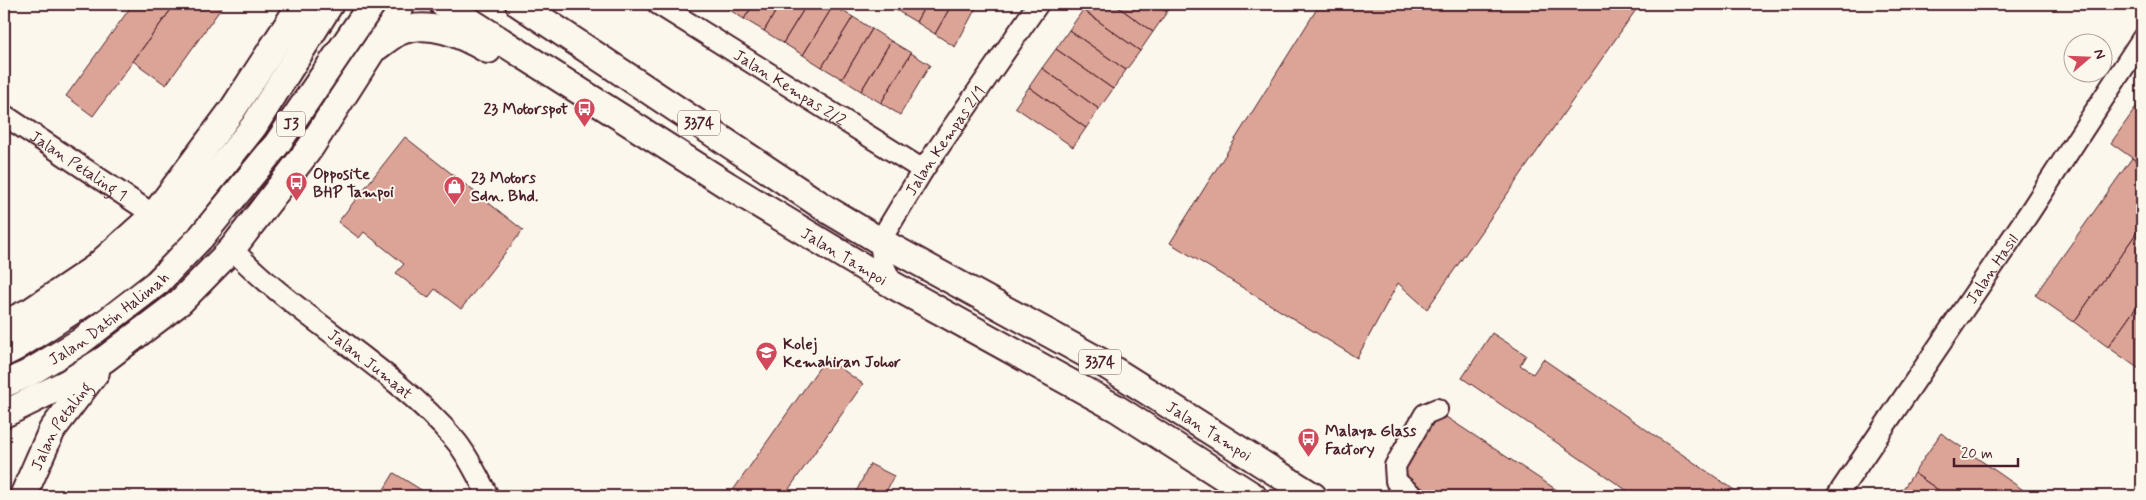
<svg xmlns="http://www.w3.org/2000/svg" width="2146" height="500" font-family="Mynerve,sans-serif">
<rect width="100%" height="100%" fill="#fbf7ec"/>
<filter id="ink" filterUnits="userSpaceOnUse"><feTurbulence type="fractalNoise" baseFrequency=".02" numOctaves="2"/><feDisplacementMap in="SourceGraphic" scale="10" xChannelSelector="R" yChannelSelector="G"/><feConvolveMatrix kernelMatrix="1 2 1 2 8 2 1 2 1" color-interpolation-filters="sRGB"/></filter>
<g filter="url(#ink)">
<path fill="#dca496" stroke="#4a1f2b" d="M133 4H175L93 116 66 96Z
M175 4H218L222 7 166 85 133 61Z
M727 4H754L744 19 725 7Z
M754 4H780L764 31 744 19Z
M780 4H807L783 43 764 31Z
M807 4H830L833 6 803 55 783 43Z
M886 4H900L896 10Z
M900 4H926L916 22 896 10Z
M926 4H952L935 34 916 22Z
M952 4H978L955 47 935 34Z
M1087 4H1114L1153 32 1140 51 1083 10Z
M1114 4H1155L1167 12 1153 32Z
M1155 4H1172L1167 12Z
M1320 4H1406L1416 10 1420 4H1640L1427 309 1398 283 1357 358 1170 243Z
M833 6 853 17 822 67 803 55Z
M1083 10 1140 51 1126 70 1069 30Z
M853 17 872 29 842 79 822 67Z
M872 29 891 41 861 91 842 79Z
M1069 30 1126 70 1113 89 1056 49Z
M891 41 911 53 881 103 861 91Z
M1056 49 1113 89 1099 109 1042 68Z
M911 53 930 65 900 115 881 103Z
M1042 68 1099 109 1086 128 1029 87Z
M1029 87 1086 128 1073 147 1015 107Z
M2142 99V165L2111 143Z
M405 137 523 230 461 309 435 289 428 298 396 273 404 264 364 232 359 238 338 222Z
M2132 158 2142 165V225L2074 322 2035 295Z
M2142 225V299L2108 347 2074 322Z
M2142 299V371L2108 347Z
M1492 333 1526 355 1520 365 1533 374 1543 359 1743 496H1635L1462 378Z
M826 358 863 384 784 496H729Z
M1440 413 1566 496H1435L1400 473Z
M1941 433 2032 496H1947L1914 473Z
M870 464 894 476 885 494 889 496H854Z
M394 473 423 491 419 496H380Z
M1914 473 1947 496H1898Z
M129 491 137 496H126Z"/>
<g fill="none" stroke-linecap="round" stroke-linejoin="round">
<defs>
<g id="minor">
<path id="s1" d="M658 4 923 170"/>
<path id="s2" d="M4 115 154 215"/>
<path id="s3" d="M232 249C300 320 391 365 455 440 468 455 479 479 488 496"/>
<path id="s4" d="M893 285 883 264 880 241 923 170 1038 4"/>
<path d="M1413 496 1396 481 1395 466 1425 414 1437 409"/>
<path id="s5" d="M1837 496 2029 213 2142 39"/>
</g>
<g id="major">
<path id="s6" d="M443 4 727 185 893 285 1116 408 1253 496"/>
<path id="s7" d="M519 4 828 210 880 241 1101 362 1313 496"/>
<path d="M377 47C384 42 392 35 399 32 429 19 462 35 488 50"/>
<path d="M4 324 31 311 95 268 154 215 233 109 301 4"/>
<path d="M4 353 16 347 92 298 137 263 182 217 254 126 330 4"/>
<path id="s8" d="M4 384 27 374 80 342 158 282 201 237"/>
<path d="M4 414 67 383 105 359 180 302 232 249 310 148 402 4"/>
<path id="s9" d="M23 496 52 430 96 372"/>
</g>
</defs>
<use href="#minor" stroke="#4a1f2b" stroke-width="24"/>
<use href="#major" stroke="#4a1f2b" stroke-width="30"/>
<use href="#minor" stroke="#fbf7ec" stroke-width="20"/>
<use href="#major" stroke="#fbf7ec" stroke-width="26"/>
<defs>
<path id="major-bridge" d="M201 237 277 144 372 4"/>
</defs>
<use href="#major-bridge" stroke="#4a1f2b" stroke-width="30" stroke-linecap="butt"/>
<use href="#major-bridge" stroke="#fbf7ec" stroke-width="26"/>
</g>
</g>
<defs>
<symbol id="bus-pin" viewBox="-11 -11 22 30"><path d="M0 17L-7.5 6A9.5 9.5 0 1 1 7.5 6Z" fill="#d1495b" stroke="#fbf7ec"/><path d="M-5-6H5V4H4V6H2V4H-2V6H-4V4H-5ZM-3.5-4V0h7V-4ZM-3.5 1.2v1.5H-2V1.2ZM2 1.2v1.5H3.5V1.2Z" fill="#fff"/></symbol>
<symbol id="shop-pin" viewBox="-11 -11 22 30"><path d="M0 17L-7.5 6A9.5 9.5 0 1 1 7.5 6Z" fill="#d1495b" stroke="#fbf7ec"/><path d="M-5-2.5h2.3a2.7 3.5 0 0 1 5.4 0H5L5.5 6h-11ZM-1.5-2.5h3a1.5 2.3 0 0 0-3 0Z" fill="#fff"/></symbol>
<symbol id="university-pin" viewBox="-11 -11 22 30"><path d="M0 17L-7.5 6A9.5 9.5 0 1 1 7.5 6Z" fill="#d1495b" stroke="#fbf7ec"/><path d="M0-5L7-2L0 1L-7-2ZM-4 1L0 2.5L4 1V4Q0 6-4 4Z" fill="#fff"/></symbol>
</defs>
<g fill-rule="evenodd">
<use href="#bus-pin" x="572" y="96" width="25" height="34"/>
<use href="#bus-pin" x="284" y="170" width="25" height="34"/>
<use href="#shop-pin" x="442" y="174" width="25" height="34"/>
<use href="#university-pin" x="754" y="340" width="25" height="34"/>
<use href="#bus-pin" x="1296" y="426" width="25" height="34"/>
</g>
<g text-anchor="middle" stroke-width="4" stroke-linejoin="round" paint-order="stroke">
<g fill="#fbf7ec" stroke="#7f6065" stroke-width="1">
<rect x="678" y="110.5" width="42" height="25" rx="4"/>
<rect x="277" y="111.5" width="28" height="25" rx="4"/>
<rect x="1079" y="349.5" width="42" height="25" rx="4"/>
</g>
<g font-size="15" font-weight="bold" fill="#4a1f2b">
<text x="699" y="128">3374</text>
<text x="291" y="129">J3</text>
<text x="1100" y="367">3374</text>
</g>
<g font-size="16" fill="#4a1f2b" stroke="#fbf7ec">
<text dy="6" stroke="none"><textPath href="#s1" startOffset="156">Jalan Kempas 2/2</textPath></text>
<text dy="6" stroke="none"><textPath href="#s4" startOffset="166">Jalan Kempas 2/1</textPath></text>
<text dy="6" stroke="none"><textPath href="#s2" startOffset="90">Jalan Petaling 1</textPath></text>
<text dy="6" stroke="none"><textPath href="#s6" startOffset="474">Jalan Tampoi</textPath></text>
<text dy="6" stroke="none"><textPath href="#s5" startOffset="275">Jalan Hasil</textPath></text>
<text dy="6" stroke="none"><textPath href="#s8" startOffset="124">Jalan Datin Halimah</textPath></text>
<text dy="6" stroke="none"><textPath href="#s3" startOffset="180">Jalan Jumaat</textPath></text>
<text dy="6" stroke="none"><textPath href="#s9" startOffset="80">Jalan Petaling</textPath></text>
<text dy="6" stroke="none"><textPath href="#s7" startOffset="812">Jalan Tampoi</textPath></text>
</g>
<g font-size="16" font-weight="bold" fill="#4a1f2b" stroke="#fbf7ec" text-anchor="start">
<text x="568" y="114" text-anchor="end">23 Motorspot</text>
<text x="313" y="179">Opposite<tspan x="313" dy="18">BHP Tampoi</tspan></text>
<text x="471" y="183">23 Motors<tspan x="471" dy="18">Sdn. Bhd.</tspan></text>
<text x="783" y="349">Kolej<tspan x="783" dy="18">Kemahiran Johor</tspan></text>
<text x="1325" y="436">Malaya Glass<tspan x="1325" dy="18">Factory</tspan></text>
</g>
</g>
<rect width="2146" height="500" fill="none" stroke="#fbf7ec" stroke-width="20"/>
<rect x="10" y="10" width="2126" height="480" fill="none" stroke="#4a1f2b" stroke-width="2" filter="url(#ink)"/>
<g transform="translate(2088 58) rotate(71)"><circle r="24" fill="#fbf7ec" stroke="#b4a19f"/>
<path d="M0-4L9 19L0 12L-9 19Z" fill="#d1495b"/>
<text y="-8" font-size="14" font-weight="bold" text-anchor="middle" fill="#4a1f2b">N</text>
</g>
<path d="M1954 458v8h64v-8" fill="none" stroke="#4a1f2b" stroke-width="2.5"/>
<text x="1961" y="458" font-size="15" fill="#4a1f2b" stroke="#fbf7ec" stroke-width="4" paint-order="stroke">20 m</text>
</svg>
